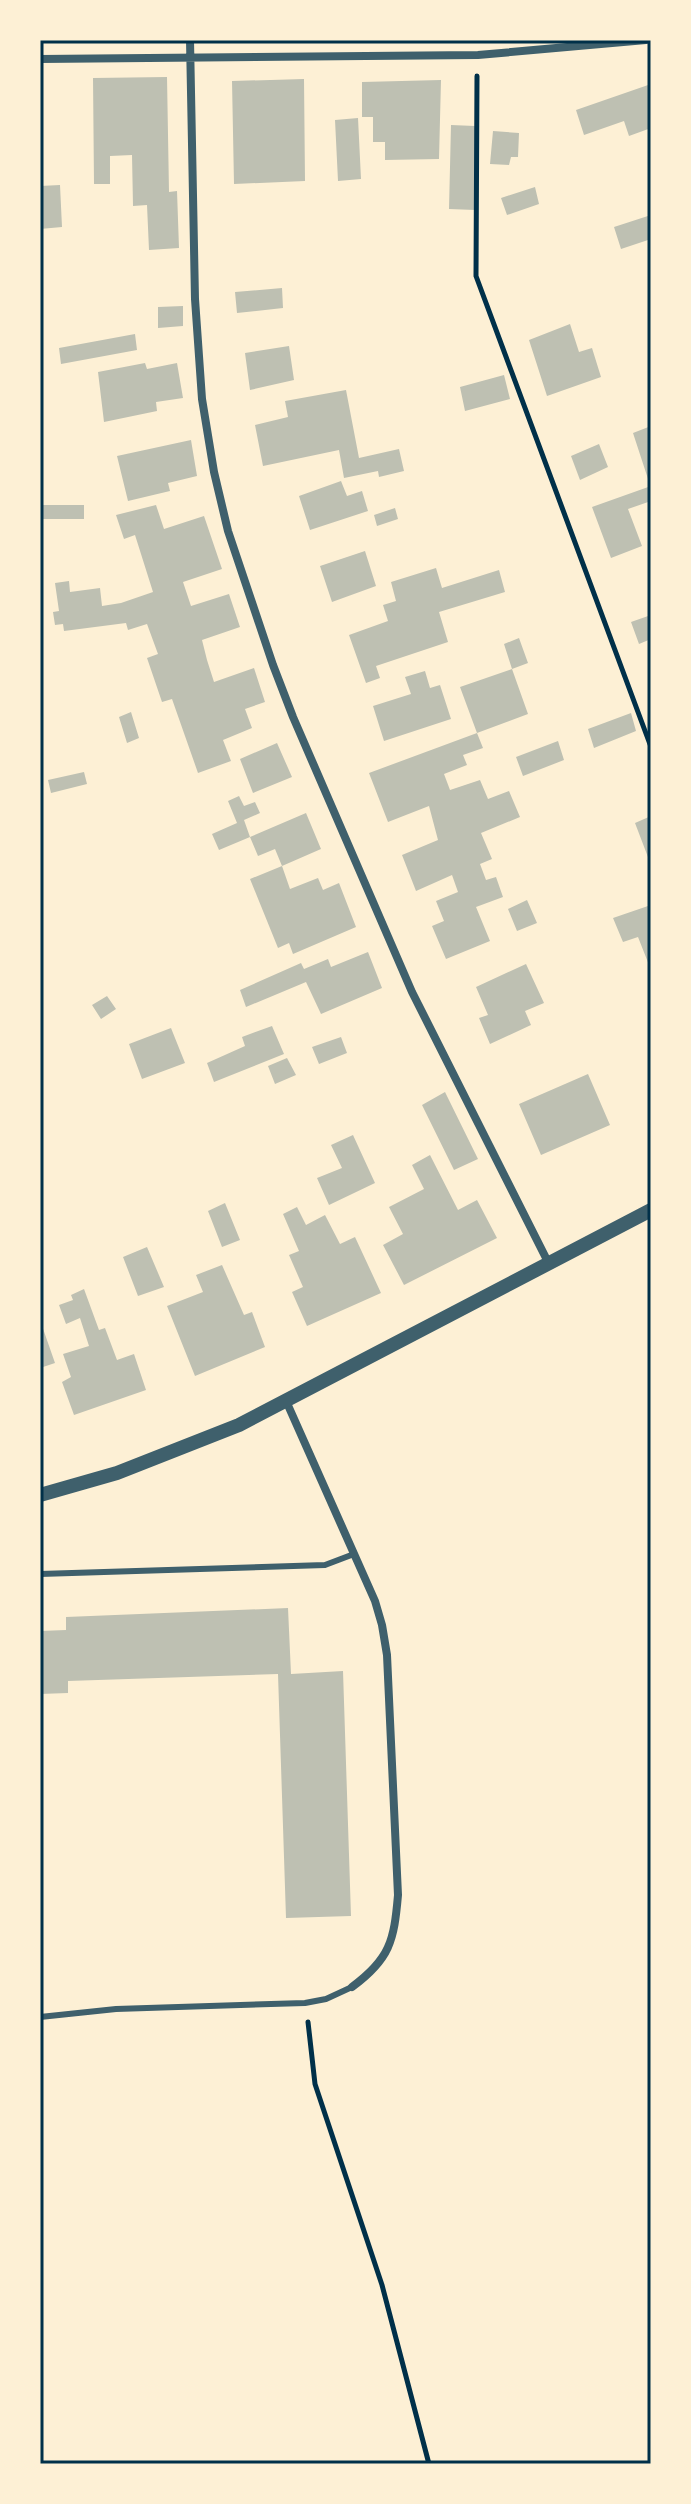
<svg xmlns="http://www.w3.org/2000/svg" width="691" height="2504" font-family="Quicksand,sans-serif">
<rect width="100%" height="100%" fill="#fdf0d5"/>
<path fill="#bec0b2" d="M167 77 169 192 177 191 179 248 149 250 147 205 133 206 132 155 110 156V184H94L93 78Z
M304 79 305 181 234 184 232 81Z
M441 80 439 159 385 160V142H373V117H362V82Z
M651 84V128L629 136 624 121 584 135 576 110Z
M358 118 361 179 338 181 335 120Z
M451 125 475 126V210L449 209Z
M493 131 519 133 518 157H511L509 165 490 164Z
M60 185 62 227 40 229V186Z
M535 187 539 204 507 215 501 198Z
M651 215V239L621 249 614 227Z
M282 288 283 308 237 313 235 292Z
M183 306V326L158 328V307Z
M570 324 579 352 592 348 601 377 547 396 529 340Z
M135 334 137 350 61 364 59 348Z
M289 346 294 380 250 390 245 353Z
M145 363 147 369 177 363 183 398 156 402 157 411 104 422 98 372Z
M504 375 510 399 465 411 460 387Z
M346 390 359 458 399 449 404 471 379 477 378 471 344 478 339 450 263 466 255 425 288 417 285 401Z
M651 426V485H650L633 433Z
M191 440 197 476 168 483 170 491 128 501 117 456Z
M599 444 608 467 580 480 571 456Z
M341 481 347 496 362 491 368 511 310 530 299 496Z
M651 486V501L628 509 642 546 611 558 592 507Z
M42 505H84V519H41Z
M156 505 164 529 204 516 222 569 183 582 191 606 229 594 240 627 202 640 207 660 214 682 254 668 265 702 245 709 252 728 223 740 231 761 198 773 172 699 162 702 147 658 158 654 147 624 128 630 126 623 64 631 63 624 55 625 53 612 59 611 55 583 69 581 70 592 100 588 102 606 121 603 153 592 135 535 124 539 116 515Z
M395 508 398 519 377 526 374 515Z
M365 551 376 586 332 602 320 566Z
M436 568 442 588 499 570 505 592 439 612 448 642 376 666 380 678 366 683 349 635 388 621 383 605 396 601 391 582Z
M651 615V639L639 644 631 622Z
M519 638 528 663 512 669 528 714 477 733 483 748 463 755 467 765 444 774 450 790 480 780 488 799 509 791 520 817 481 833 492 859 480 864 486 880 496 877 503 897 476 907 490 941 446 959 432 926 444 921 436 901 458 892 452 875 416 891 402 855 438 840 429 806 388 822 369 773 477 733 460 687 512 669 504 644Z
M425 671 430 688 440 685 451 719 384 741 373 706 411 694 405 677Z
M131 712 139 738 127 743 119 717Z
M631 713 636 731 594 748 588 729Z
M558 741 564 760 523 776 516 757Z
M277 743 292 777 253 793 240 759Z
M84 772 87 784 51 793 48 780Z
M239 796 244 806 255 802 260 813 244 820 250 837 219 850 212 834 237 823 228 801Z
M306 813 321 849 282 866 275 849 258 856 250 837Z
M651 816V865L635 823Z
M282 866 290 889 318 878 323 890 339 883 356 927 293 954 289 943 278 948 250 879Z
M527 900 537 923 517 931 508 909Z
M648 906 651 913V970L638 937 623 942 613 918Z
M368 952 382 988 321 1014 306 982 246 1007 240 990 301 963 304 969 328 959 331 967Z
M526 964 544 1003 525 1011 531 1025 490 1044 479 1018 488 1015 476 987Z
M107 996 116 1009 101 1019 92 1005Z
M272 1026 284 1054 214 1082 207 1063 245 1046 242 1037Z
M171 1028 185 1063 142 1079 129 1044Z
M341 1037 347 1053 319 1064 312 1047Z
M287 1058 296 1075 275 1084 268 1066Z
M588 1074 610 1125 541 1155 519 1104Z
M445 1092 478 1159 454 1170 422 1105Z
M353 1135 375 1183 329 1205 317 1178 342 1168 331 1145Z
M430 1155 458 1210 477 1200 497 1238 404 1285 383 1245 403 1234 389 1207 424 1189 412 1165Z
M225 1203 240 1240 222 1247 208 1211Z
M297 1207 306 1225 325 1215 340 1244 355 1237 381 1293 307 1326 292 1292 303 1287 289 1255 299 1251 283 1214Z
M147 1247 164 1287 138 1296 123 1257Z
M222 1265 244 1315 252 1312 265 1347 195 1376 167 1306 203 1292 196 1275Z
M84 1289 99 1330 105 1328 117 1360 134 1354 146 1390 74 1415 62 1382 71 1377 63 1354 89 1346 80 1318 66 1324 59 1305 73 1300 71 1295Z
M40 1320 55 1363 40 1368Z
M288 1608 291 1674 343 1671 351 1916 286 1918 278 1674 68 1681V1693L40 1694V1631L66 1630V1617Z"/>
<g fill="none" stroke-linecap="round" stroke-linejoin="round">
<path stroke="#003049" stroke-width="5" d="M477 76 476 276 651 747
M308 2022 315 2084 382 2285 429 2464"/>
<path stroke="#3f606c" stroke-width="6" d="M40 1574 325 1565 354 1554
M40 2017 116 2009 305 2003 326 1999 352 1987"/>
<path stroke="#3f606c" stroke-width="8" d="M190 40 195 299 202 399 214 472 228 531 273 665 293 717 412 992 549 1264
M40 59 478 55 646 40
M287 1403 375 1601 382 1625 387 1655 398 1895C394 1941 390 1959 352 1987"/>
<path stroke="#3f606c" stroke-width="14" d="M40 1495 117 1473 239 1425 651 1210"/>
</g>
<rect width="691" height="2504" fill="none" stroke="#fdf0d5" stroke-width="84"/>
<rect x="42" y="42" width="607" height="2420" fill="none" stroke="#003049" stroke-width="3"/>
</svg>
